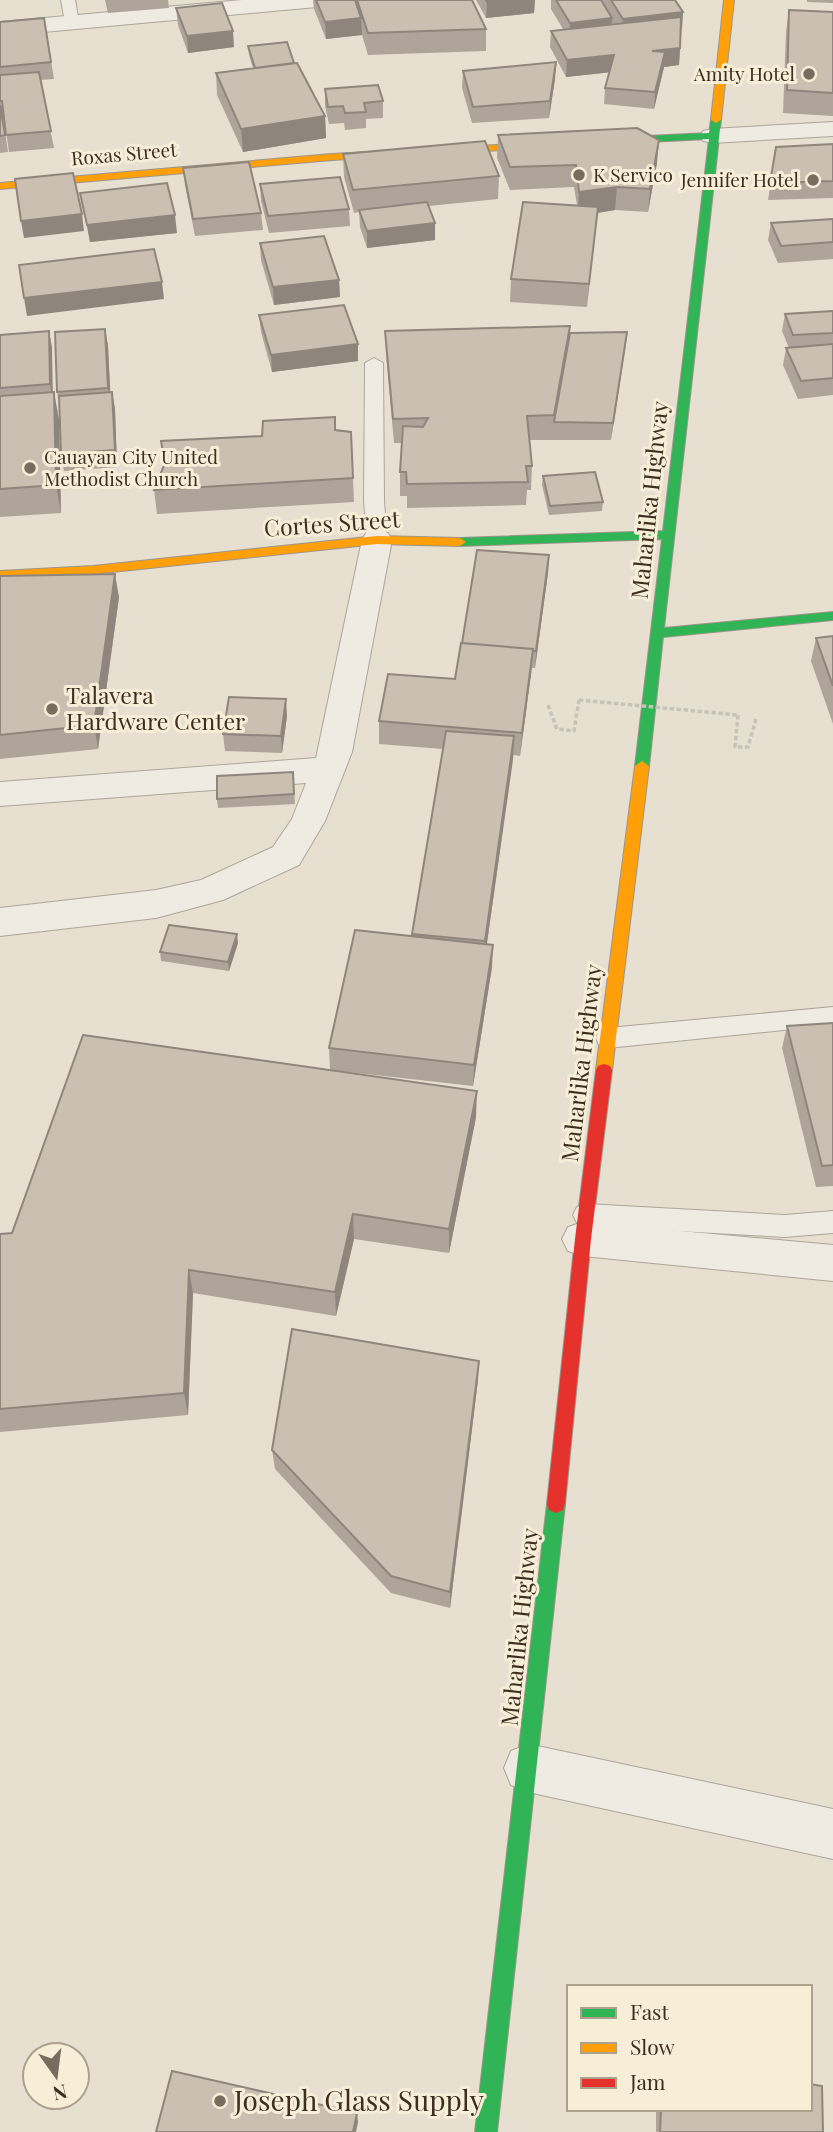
<svg xmlns="http://www.w3.org/2000/svg" width="833" height="2132" font-family="'Playfair Display',serif">
<rect width="100%" height="100%" fill="#e7e0d1"/>
<g fill="none" stroke-linecap="round" stroke-linejoin="round">
<defs>
<path id="lane" d="M61 0H75L79 22 77 25 72 26 65 22Z
M374 358 383 363 384 501 387 540 384 544H370L367 540 364 501 365 363Z
M833 1007V1025L608 1048 599 1045 596 1038 599 1031 608 1028Z
M586 1204 785 1215 833 1211V1233L785 1237 586 1226 577 1223 573 1215 577 1207Z"/>
<path id="street" d="M242 0H328L325 5 317 7 0 36V22Z
M833 122V136L712 143 703 141 700 136 703 131 712 129Z
M377 530 388 533 392 540 352 752 325 821 299 865 223 900 156 918 0 936V908L156 890 201 880 273 847 292 819 306 783 0 806V782L316 758 362 540 366 533Z
M583 1222 833 1245V1281L583 1256 568 1251 562 1239 568 1227Z
M528 1744 833 1809V1859L528 1792 511 1785 504 1768 511 1751Z"/>
<path id="fast" d="M716 117 721 120 664 628 833 612V620L663 637 649 766 642 771 635 766 662 539 460 546 454 542 460 538 663 531 709 139 606 144 601 141 606 138 709 133 711 120Z
M556 1495 563 1498 565 1504 497 2132H475L547 1504 549 1498Z"/>
<path id="slow" d="M724 0H734L721 120 716 123 711 120Z
M549 142 553 143V147L332 160 0 189V183L332 154Z
M377 536 460 538 466 542 460 546 377 544 93 574 0 579V571L93 566Z
M642 761 649 766 612 1070 610 1074H598L596 1070 635 766Z"/>
<path id="jam" d="M604 1064 610 1066 612 1070 591 1239 565 1504 563 1510 556 1513 549 1510 547 1504 575 1239 596 1070 598 1066Z"/>
</defs>
<use href="#lane" stroke="#ada599" stroke-width="2"/>
<use href="#street" stroke="#ada599" stroke-width="2"/>
<use href="#fast" stroke="#9c958a" stroke-width="2"/>
<use href="#slow" stroke="#9c958a" stroke-width="2"/>
<use href="#jam" stroke="#9c958a" stroke-width="2"/>
<path stroke="#c8c2b9" stroke-width="3.5" stroke-dasharray="4.5 2.5" stroke-linecap="butt" d="M548 705 557 729 574 731 579 700
M738 715 735 747H748L756 719"/>
<use href="#lane" fill="#efebe3" fill-rule="evenodd"/>
<use href="#street" fill="#efebe3" fill-rule="evenodd"/>
<use href="#fast" fill="#30b455" fill-rule="evenodd"/>
<use href="#slow" fill="#ff9f0a" fill-rule="evenodd"/>
<use href="#jam" fill="#e5322d" fill-rule="evenodd"/>
<path stroke="#c8c2b9" stroke-width="3.5" stroke-dasharray="4.5 2.5" stroke-linecap="butt" d="M579 700 738 715"/>
</g>
<path fill="#afa499" d="M105 0H168L169 8 108 13Z
M313 0H472L486 29V51L368 55 362 35 326 39 314 9Z
M476 0H535L534 13 486 18Z
M551 0H675L683 12 679 65 664 67 654 109 604 104 605 88 610 72 566 77 550 47 551 31 563 29 551 9Z
M807 0H833V3L807 2Z
M176 8 234 47 188 53 178 25Z
M789 10 833 12V116L783 113 786 32Z
M44 18 54 79 40 80 54 148 9 152 4 118H3L8 152 0 153V22Z
M248 46 294 63 325 116 326 138 243 152 217 95 216 73 253 68 249 55Z
M556 62 555 79 549 118 472 123 462 88 463 71Z
M325 89 383 101V118L366 119V128L345 130 344 123 329 124 325 106Z
M498 135 657 163 648 212 615 210 597 213 587 307 510 302 511 279 577 205 574 187 510 190 497 158Z
M833 144V198L768 200 776 147Z
M343 154 499 176 498 199 429 206 435 240 367 248 360 227 359 212 354 213 344 177Z
M183 168 261 213 263 230 195 236 185 185Z
M260 184 349 209 350 226 269 233 261 201Z
M80 193 177 233 90 242Z
M833 219V259L778 263 768 240 771 223Z
M260 243 339 280 340 297 274 305 261 260Z
M833 311V395L798 399 783 365 786 348H789L782 331 785 314Z
M259 315 358 344V361L272 372 261 332Z
M570 326V333L627 332 611 440H530L532 466 531 490H527L526 505 407 508V496H400V472L402 443H394L386 354 385 331Z
M105 329 108 346 110 392H112L115 409 117 467 64 471 61 454 60 409 57 392Z
M49 331 52 348V392H54L59 420 61 513 0 517V335Z
M335 430 351 432 354 502 157 514 154 490 262 436Z
M543 476 603 502 602 511 549 515 542 485Z
M549 555 548 573 535 668H532L520 756 513 755 487 944 492 967 473 1086 330 1070 329 1048 412 936 443 749 379 744V721L455 679 462 643Z
M0 576 119 597 98 749 0 759Z
M833 636V724L811 661 816 638Z
M287 716 282 753 225 751 223 734Z
M293 772 295 804 218 808 217 799Z
M238 943 229 971 161 961 160 952Z
M833 1023V1186L816 1187 782 1048 787 1026Z
M476 1117 449 1253 354 1239 336 1316 193 1293 188 1415 0 1432V1234L12 1233Z
M478 1380 450 1608 391 1593 275 1469 272 1450Z
M656 2109H810L823 2132H656Z"/>
<path fill="#8e867d" d="M504 0H535L534 13 486 18 487 2Z
M683 12 682 29 622 36 623 19Z
M361 18 362 35 326 39 325 22Z
M612 18 611 35 569 40 570 23Z
M233 31 234 47 188 53 187 36Z
M680 48 679 65 664 67 654 109 655 92 652 51Z
M614 55 613 72 566 77 567 60Z
M556 62 555 79 549 118 550 101Z
M325 116 326 138 243 152 241 129Z
M659 140 657 163 648 212 650 189Z
M617 187 615 210 597 213 587 307 589 284 578 215 579 192Z
M82 214 84 231 24 238 21 221Z
M175 215 177 233 90 242 87 225Z
M435 223V240L367 248V231Z
M339 280 340 297 274 305 273 287Z
M162 282 164 299 27 316 24 298Z
M105 329 108 346 111 406 108 388Z
M49 331 52 348 53 402 50 384Z
M627 332 625 350 611 440 613 423Z
M358 344V361L272 372 271 355Z
M54 392 59 420 61 513 56 485Z
M112 392 115 409 117 467 115 450Z
M549 555 548 573 535 668 536 651Z
M115 574 119 597 98 749 94 725Z
M533 649 531 673 520 756 522 733Z
M286 699 287 716 282 753 281 736Z
M514 736 513 760 484 963 485 941Z
M237 934 238 943 229 971 228 962Z
M493 945 492 967 473 1086 474 1065Z
M477 1091 476 1117 449 1253V1229Z
M353 1214 354 1239 336 1316 335 1292Z
M189 1270 193 1293 188 1415 184 1393Z
M479 1361 478 1380 450 1608V1592Z
M357 2113 358 2122 356 2132H353Z"/>
<path fill="#cbbfb2" stroke="#8e867d" stroke-width="2" d="M316 0H355L361 18 325 22Z
M357 0H472L486 29 368 33Z
M486 0H504L487 2Z
M556 0H601L612 18 570 23Z
M611 0H675L683 12 623 19Z
M222 3 233 31 187 36 176 8Z
M789 10 833 12V93L787 90Z
M681 17 680 48 652 51 665 52 655 92 605 88 614 55 567 60 551 31Z
M44 18 51 62 0 67V22Z
M287 42 294 63 255 68 248 46Z
M556 62 550 101 473 107 463 71Z
M297 63 325 116 241 129 216 73Z
M39 72 51 131 6 135 2 101H0V75Z
M378 85 383 101 364 103 366 112 345 113 343 106 328 107 325 89Z
M0 105 5 135 0 136Z
M637 128 659 140 650 189 617 187 579 192 576 165 510 167 498 135Z
M485 141 499 176 353 190 343 154Z
M833 144V181L770 183 776 147Z
M249 162 261 213 193 219 183 168Z
M73 173 82 214 21 221 15 179Z
M340 177 349 209 268 216 260 184Z
M167 183 175 215 87 225 80 193Z
M427 202 435 223 367 231 359 210Z
M523 202 598 207 589 284 511 279Z
M833 219V242L781 246 771 223Z
M324 236 339 280 273 287 260 243Z
M154 249 162 282 24 298 19 265Z
M344 305 358 344 271 355 259 315Z
M833 311V333L793 335 785 314Z
M570 326 554 415 527 416 532 466H526L528 482 407 484 406 472H400L403 426 423 427 428 418 393 419 385 331Z
M105 329 108 388 57 392 55 332Z
M49 331 50 384 0 388V335Z
M627 332 613 423 554 422 570 333Z
M833 344V378L801 381 786 348Z
M54 392 56 485 0 489V396Z
M112 392 115 450 61 454 59 396Z
M335 417V430L351 432 353 478 154 490 165 463 161 441 262 436 263 421Z
M595 472 603 502 550 506 543 476Z
M477 550 549 555 536 651H533V649L462 643Z
M115 574 94 725 0 735V576Z
M833 636V686L816 638Z
M461 643 533 649 522 733 379 721 388 674 455 679Z
M229 697 286 699 281 736 223 734Z
M446 731 514 736 485 941 412 934Z
M293 772 294 794 217 799V776Z
M169 925 237 934 228 962 160 952Z
M355 930 493 945 474 1065 329 1048Z
M833 1023V1165L822 1166 787 1026Z
M83 1035 477 1091 449 1229 353 1214 335 1292 189 1270 184 1393 0 1409V1234L12 1233Z
M292 1329 479 1361 450 1592 391 1576 272 1450Z
M172 2071 357 2113 353 2132H156Z
M810 2084 822 2086 823 2132H660L661 2109H810Z"/>
<g fill="#786c5e" stroke="#f7eed8" stroke-width="2.5">
<circle cx="809" cy="74" r="7"/>
<circle cx="579" cy="175" r="7"/>
<circle cx="813" cy="180" r="7"/>
<circle cx="30" cy="468" r="7"/>
<circle cx="52" cy="709" r="7"/>
<circle cx="220" cy="2101" r="7"/>
</g>
<g text-anchor="middle" stroke-width="6" stroke-linejoin="round" paint-order="stroke">
<g font-size="19" fill="#3d2e20" stroke="#f7eed8" text-anchor="end">
<text x="795" y="81">Amity Hotel</text>
<text x="593" y="182" text-anchor="start">K Servico</text>
<text x="799" y="187">Jennifer Hotel</text>
<text x="44" y="464" text-anchor="start">Cauayan City United<tspan x="44" dy="22">Methodist Church</tspan></text>
</g>
<g font-size="19" fill="#3d2e20" stroke="#f7eed8">
<text transform="translate(124 154) rotate(-5)" y="7">Roxas Street</text>
</g>
<g font-size="23" fill="#3d2e20" stroke="#f7eed8">
<text transform="translate(650 500) rotate(-84)" y="8">Maharlika Highway</text>
<text transform="translate(332 524) rotate(-4)" y="8">Cortes Street</text>
<text transform="translate(582 1063) rotate(-83)" y="8">Maharlika Highway</text>
<text transform="translate(520 1627) rotate(-84)" y="8">Maharlika Highway</text>
</g>
<g font-size="23" fill="#3d2e20" stroke="#f7eed8" text-anchor="start">
<text x="66" y="704">Talavera<tspan x="66" dy="26">Hardware Center</tspan></text>
</g>
<g font-size="28" fill="#3d2e20" stroke="#f7eed8" text-anchor="start">
<text x="234" y="2111">Joseph Glass Supply</text>
</g>
</g>
<rect x="567" y="1985" width="245" height="126" fill="#f7eed8" stroke="#ada18e" stroke-width="2"/>
<rect x="581" y="2008" width="35" height="10" fill="#30b455" stroke="#ada18e" stroke-width="2"/>
<text x="630" y="2020" font-size="21" fill="#3d2e20">Fast</text>
<rect x="581" y="2043" width="35" height="10" fill="#ff9f0a" stroke="#ada18e" stroke-width="2"/>
<text x="630" y="2055" font-size="21" fill="#3d2e20">Slow</text>
<rect x="581" y="2078" width="35" height="10" fill="#e5322d" stroke="#ada18e" stroke-width="2"/>
<text x="630" y="2090" font-size="21" fill="#3d2e20">Jam</text>
<g transform="translate(56 2076) rotate(166)"><circle r="33" fill="#f7eed8" stroke="#ada18e" stroke-width="2"/>
<path d="M0-5L12 26L0 18L-12 26Z" fill="#786c5e"/>
<text y="-10" font-size="19" font-weight="bold" text-anchor="middle" fill="#3d2e20">N</text>
</g>
</svg>
